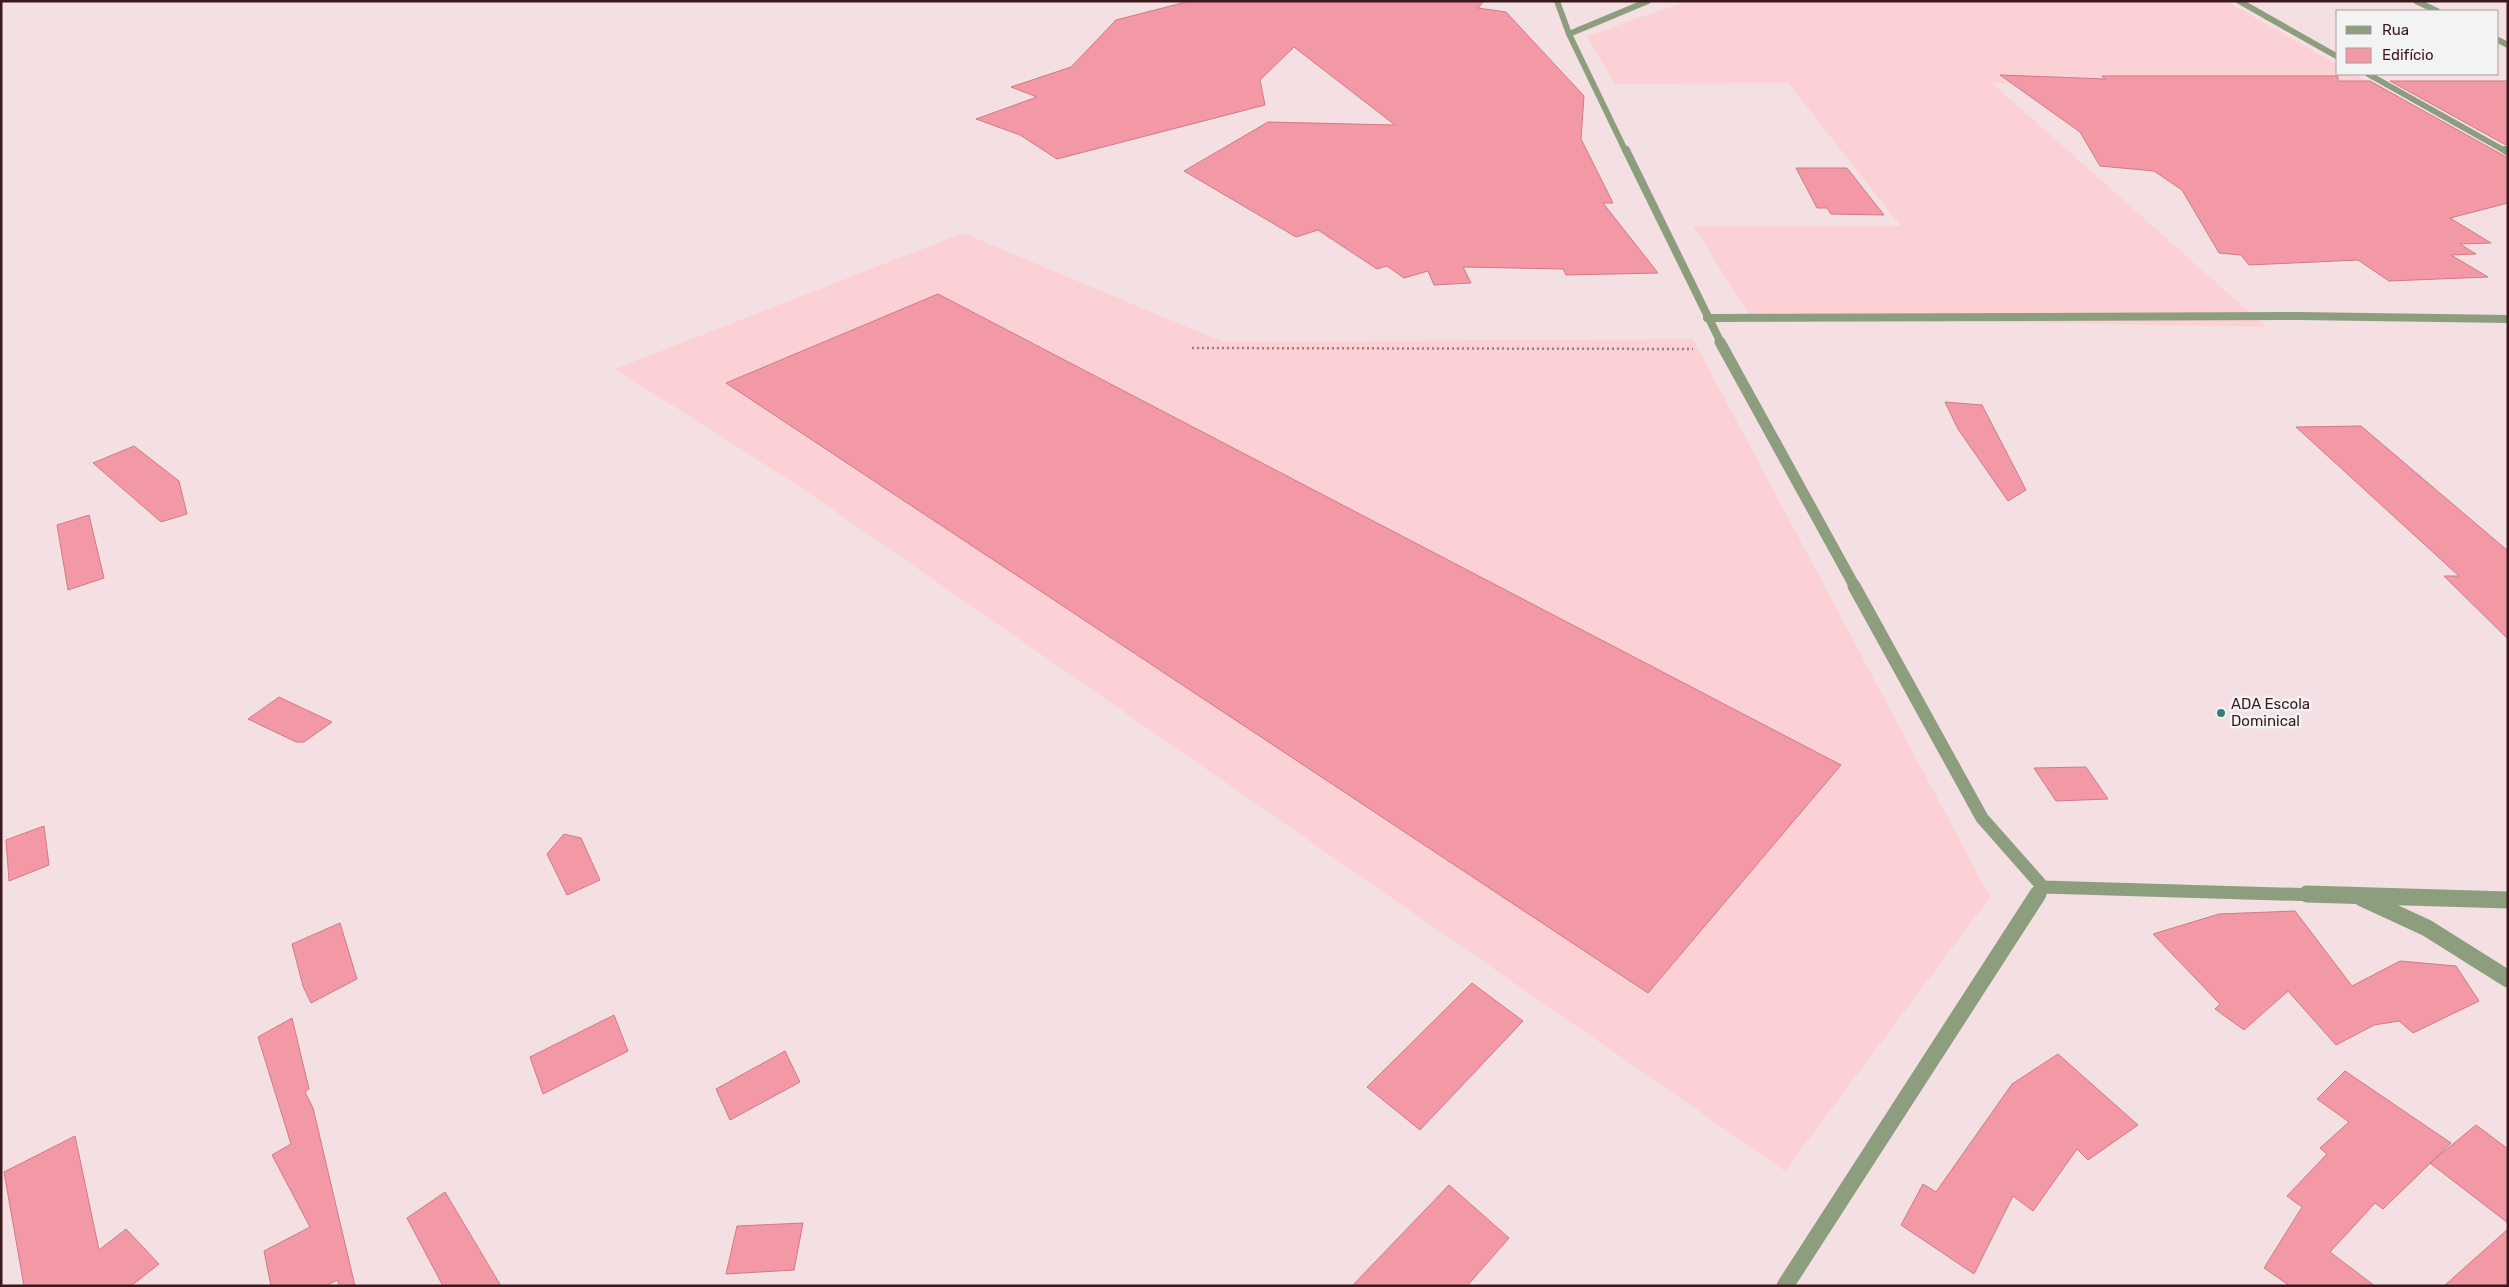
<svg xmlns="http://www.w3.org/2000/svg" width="2509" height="1287" font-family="Rubik,sans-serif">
<rect width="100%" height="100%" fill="#f4e0e2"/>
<path fill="#fbd1d6" d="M1688 1H2226L2338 65V74H2354L2370 83H1992L2266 327 1751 317 1693 226H1901L1788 83 1615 84 1587 36Z
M963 233 1223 342 1693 339 1990 897 1785 1171 800 487 615 369Z"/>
<path fill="#f399a6" stroke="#d07a87" d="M1190 1H1484L1478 8 1506 12 1584 96 1581 139 1613 203H1603L1658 273 1566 275 1563 269 1463 267 1471 283 1434 285 1428 271 1404 278 1387 266 1377 269 1318 230 1296 237 1184 171 1268 122 1395 125 1294 47 1260 80 1265 105 1057 159 1020 135 976 119 1037 97 1011 87 1071 67 1116 20Z
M2000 75 2106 79 2102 76H2338V81H2370L2508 158V203L2450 218 2491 243 2460 244 2476 254 2451 255 2488 277 2389 281 2358 260 2249 265 2241 255 2219 253 2182 190 2154 171 2100 166 2080 132Z
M2390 81H2508V145L2504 144Z
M1796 168H1847L1884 215 1831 214 1827 208H1817Z
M938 294 1841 765 1648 993 726 383Z
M1945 402 1982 405 2026 490 2008 501 1958 429Z
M2361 426 2508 551V639L2444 576H2459L2296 427Z
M134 446 179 481 187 514 161 522 93 463Z
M89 515 104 578 68 590 57 525Z
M279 697 332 722 304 742H296L248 719Z
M2086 767 2108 799 2056 801 2034 768Z
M44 826 49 865 9 881 6 840Z
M564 834 581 838 600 880 567 895 547 854Z
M2295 911 2352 986 2400 961 2456 966 2479 1001 2413 1033 2399 1021 2374 1025 2336 1045 2288 991 2244 1030 2215 1009 2220 1004 2153 934 2219 914Z
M340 923 357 979 311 1003 303 986 292 944Z
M1472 983 1523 1021 1420 1130 1367 1087Z
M614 1015 628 1051 543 1094 530 1057Z
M292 1018 309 1089 305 1092 313 1108 355 1286H340L337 1280 326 1286H271L264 1251 310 1227 272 1155 291 1144 258 1037Z
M785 1051 800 1082 730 1120 716 1089Z
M2058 1054 2138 1125 2088 1160 2077 1149 2033 1211 2013 1196 1974 1274 1901 1225 1923 1184 1936 1192 2012 1084Z
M2345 1071 2451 1143 2383 1209 2375 1203 2330 1252 2375 1286H2290L2264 1268 2302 1207 2287 1196 2327 1154 2320 1148 2349 1122 2317 1099Z
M2476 1125 2508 1149V1223L2430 1163Z
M75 1136 99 1250 126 1229 159 1264 131 1286H24L4 1172Z
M1449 1185 1509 1238 1467 1286H1352Z
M445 1192 501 1286H443L407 1218Z
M803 1223 794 1270 726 1274 737 1226Z
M2508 1229V1286H2444Z"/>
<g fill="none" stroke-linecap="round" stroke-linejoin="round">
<path stroke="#997e82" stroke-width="2.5" stroke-dasharray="2 3" stroke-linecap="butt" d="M1192 348 1693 349"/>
<path stroke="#8d9e7e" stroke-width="6" d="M1557 1 1569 34 1626 152
M2239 1 2338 57
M2416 1 2437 11
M1569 34 1648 1
M2498 40 2508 45
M2368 74 2507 152"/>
<path stroke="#8d9e7e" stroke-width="8" d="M1626 150 1721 343
M2505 150 2508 152
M1707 318 2298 316 2508 319"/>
<path stroke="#8d9e7e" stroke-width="11" d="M1720 342 1855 587"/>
<path stroke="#8d9e7e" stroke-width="13" d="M1854 586 1982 818 2043 887 2351 896
M2037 896 2043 887"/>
<path stroke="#8d9e7e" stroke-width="17" d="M2307 894 2508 900
M2362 898 2427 928 2508 979
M1785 1286 2038 894"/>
</g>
<circle fill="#367e7a" stroke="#f3f3f3" stroke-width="2" cx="2221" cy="713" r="5"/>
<g text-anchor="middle" stroke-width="5" stroke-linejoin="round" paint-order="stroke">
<g font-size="15" fill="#3a181e" stroke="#f3f3f3" text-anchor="start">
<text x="2231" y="709">ADA Escola<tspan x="2231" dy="17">Dominical</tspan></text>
</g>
</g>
<rect width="2509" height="1287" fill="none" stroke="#3a181e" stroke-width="5"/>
<rect x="2336" y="10" width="162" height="65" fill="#f3f3f3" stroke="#a99b9e"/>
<rect x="2346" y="26" width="25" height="8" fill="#8d9e7e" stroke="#a99b9e"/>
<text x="2382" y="35" font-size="15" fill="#3a181e">Rua</text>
<rect x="2346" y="48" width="25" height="15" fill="#f399a6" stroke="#a99b9e"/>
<text x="2382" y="60" font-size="15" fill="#3a181e">Edifício</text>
</svg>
